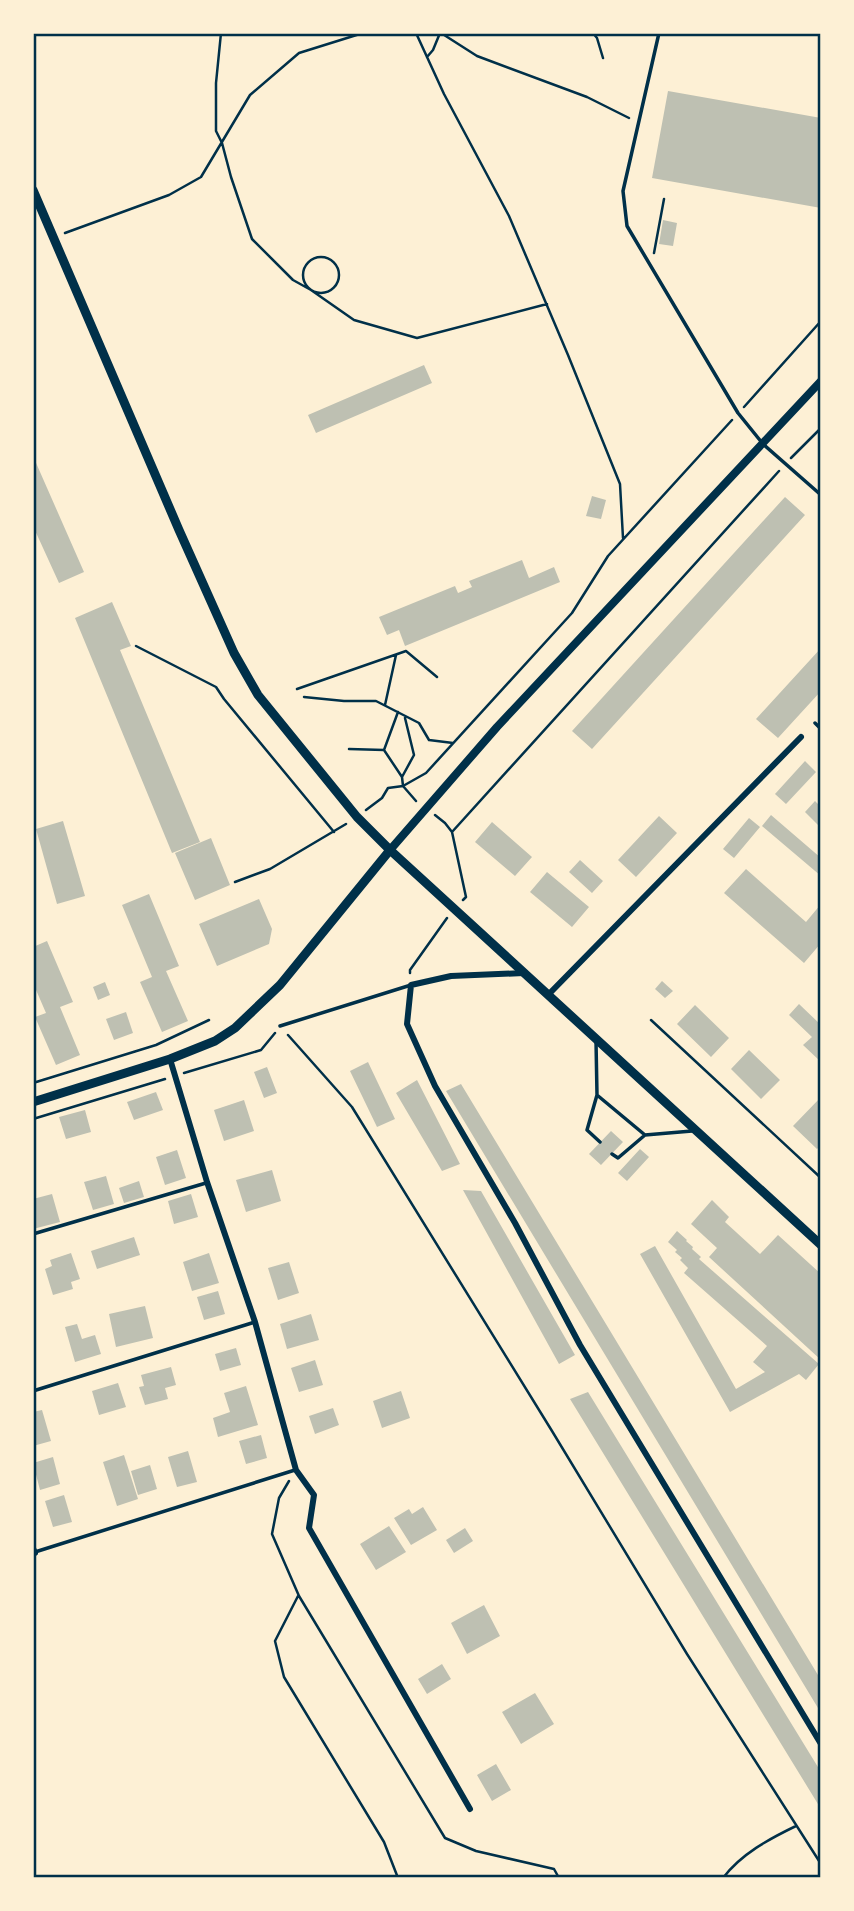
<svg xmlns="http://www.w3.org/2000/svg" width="854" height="1911" font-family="Ubuntu,sans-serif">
<rect width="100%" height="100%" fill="#fdf0d5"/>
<path fill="#bec0b2" d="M668 91 821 118V208L652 178Z
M663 220 677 223 673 246 659 244Z
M424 365 432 383 316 433 308 415Z
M33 456 84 572 59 583 33 526Z
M592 496 606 500 601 519 586 516Z
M785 497 805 515 592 749 572 731Z
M522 560 529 578 554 567 560 582 405 646 399 630 387 635 379 617 455 586 458 593 472 587 469 581Z
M112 602 131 646 120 650 200 842 172 853 75 618Z
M821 648V691L778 738 756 719Z
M805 761 816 772 786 804 775 794Z
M815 801 821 807V828L805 812Z
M771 815 821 858V876L762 826Z
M659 816 677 833 636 877 618 860Z
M749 818 760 827 734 858 723 849Z
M63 821 85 896 57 904 36 829Z
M492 822 532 857 515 876 475 842Z
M211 838 230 885 195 900 175 853Z
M580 860 603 881 592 893 569 872Z
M746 869 806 922 821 904V943L804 963 724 893Z
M547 872 589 907 572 927 530 892Z
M149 894 179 966 166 971 188 1021 162 1032 140 982 152 977 122 905Z
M259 899 272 929 269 944 217 966 199 924Z
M47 941 73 1002 60 1007 80 1055 56 1065 35 1017 46 1013 33 983V947Z
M662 981 673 991 665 998 655 989Z
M105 982 110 995 98 1000 93 987Z
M799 1004 821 1025V1062L803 1045 812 1037 789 1015Z
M695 1005 729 1038 711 1057 677 1024Z
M126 1012 133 1033 114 1040 106 1019Z
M749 1050 780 1080 761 1099 731 1069Z
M368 1062 395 1119 377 1127 350 1071Z
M267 1067 277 1093 264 1098 254 1072Z
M417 1080 460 1164 442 1171 396 1093Z
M461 1084 821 1680V1713L446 1091Z
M156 1092 163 1110 134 1120 127 1102Z
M821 1097V1145L817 1149 793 1126Z
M244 1100 254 1131 224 1141 214 1110Z
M85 1110 91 1132 66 1139 59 1117Z
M611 1131 623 1142 601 1165 589 1154Z
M640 1149 649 1157 627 1181 618 1173Z
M177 1150 186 1178 165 1185 156 1157Z
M272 1170 281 1201 246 1212 236 1180Z
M106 1176 114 1204 93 1210 84 1182Z
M139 1181 144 1197 124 1203 119 1188Z
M463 1190 481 1191 575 1355 559 1364Z
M52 1194 60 1222 33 1229V1199Z
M191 1194 198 1217 174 1224 168 1201Z
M712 1200 729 1217 725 1222 760 1254 778 1235 821 1274V1360L709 1257 717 1248 691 1224Z
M677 1231 687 1240 686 1241 693 1247 692 1249 701 1257 699 1259 819 1364 806 1380 799 1374 730 1412 640 1254 655 1246 736 1389 765 1372 753 1362 767 1346 684 1273 688 1268 680 1260 682 1258 675 1252 677 1250 668 1242Z
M134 1237 140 1255 97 1269 91 1251Z
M71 1253 80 1279 71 1282 73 1289 53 1295 45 1269 52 1266 50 1260Z
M209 1253 219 1283 192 1291 183 1262Z
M289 1262 299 1293 278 1300 268 1268Z
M218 1291 225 1314 204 1320 197 1297Z
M145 1306 153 1338 116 1347 109 1314Z
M311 1314 319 1340 287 1349 280 1324Z
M77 1324 82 1339 95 1335 101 1354 75 1362 65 1327Z
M236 1348 241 1365 220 1371 215 1354Z
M315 1360 323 1385 299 1392 291 1368Z
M171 1367 176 1385 165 1388 168 1399 145 1405 139 1387 144 1386 141 1375Z
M118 1383 126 1407 99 1415 92 1391Z
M246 1386 258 1425 218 1437 213 1418 230 1412 224 1393Z
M401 1391 410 1418 382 1428 373 1401Z
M588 1392 821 1772V1809L570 1399Z
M333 1408 339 1425 315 1434 309 1416Z
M42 1410 51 1441 33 1446V1412Z
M261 1435 267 1458 246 1464 239 1441Z
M188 1451 197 1482 177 1487 168 1457Z
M124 1455 138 1499 117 1506 103 1462Z
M53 1457 60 1484 40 1490 33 1463Z
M150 1465 157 1489 138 1495 131 1471Z
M64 1495 72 1522 53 1527 45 1501Z
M423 1507 437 1530 411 1545 394 1518 409 1509 412 1514Z
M389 1526 406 1552 376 1570 360 1544Z
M465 1528 473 1541 454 1553 446 1540Z
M484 1605 500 1636 467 1654 451 1623Z
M442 1664 451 1679 427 1694 418 1679Z
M535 1693 554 1724 521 1744 502 1712Z
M496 1764 511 1790 492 1801 477 1775Z"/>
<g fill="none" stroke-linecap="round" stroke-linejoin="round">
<path stroke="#003049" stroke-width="2.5" d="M221 33 216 83V131L222 143 231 177 252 239 293 280 311 290 354 320 417 338 547 304
M416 33 444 94 509 216 568 355 620 484 623 538
M441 33 477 56 587 97 629 118
M593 33 597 38 603 58
M427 57 433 50 440 33
M65 233 169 195 201 177 250 95 299 53 363 33
M654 253 664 199
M303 275a18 18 0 1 1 36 0a18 18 0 1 1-36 0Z
M744 407 821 321
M791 458 821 428
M136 646 216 687 224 699 334 832
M297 689 406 651 437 677
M304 697 344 701H376L419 723 429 740 453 743
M385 705 396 655
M398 712 384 750 402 777 403 786 426 773 572 613 608 556 732 420
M349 749 384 750
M402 777 414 755 405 718
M366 810 382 798 388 788 403 786 416 801
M435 815 445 823 452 832 466 897 463 900
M452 832 779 471
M235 882 270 869 346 824
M410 973V970L447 918
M651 1020 821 1178
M288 1035 352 1107 552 1431 687 1654 821 1864
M184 1073 261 1050 275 1033
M33 1083 156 1045 209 1020
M33 1119 165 1079
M289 1481 279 1498 272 1534 299 1596 445 1838 476 1851 554 1869 559 1878
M298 1596 275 1641 284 1677 384 1842 398 1878
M723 1878C741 1854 769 1839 796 1826"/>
<path stroke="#003049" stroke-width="3.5" d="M659 33 623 191 627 226 738 413 763 444 821 495
M815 723 821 729
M280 1026 411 985
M596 1041 597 1095 645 1135 692 1131
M597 1095 587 1130 600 1142
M612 1154 618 1158 645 1135
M33 1234 206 1183
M33 1391 255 1322
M35 1552 295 1470"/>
<path stroke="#003049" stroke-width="6" d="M524 973 451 976 411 985 407 1024 435 1086 515 1223 580 1345 821 1744
M548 995 801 737
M170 1059 207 1182 255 1322 296 1470 314 1495 309 1528 470 1809
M33 1548 35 1553"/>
<path stroke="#003049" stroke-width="8" d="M390 850 497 727 821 381"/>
<path stroke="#003049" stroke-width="9" d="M33 190 179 530 234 653 258 695 357 817 390 850 821 1245
M33 1102 170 1059 215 1041 235 1028 280 985 390 850"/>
</g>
<rect width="854" height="1911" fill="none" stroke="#fdf0d5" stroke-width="70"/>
<rect x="35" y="35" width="784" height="1841" fill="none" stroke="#003049" stroke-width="2.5"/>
</svg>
